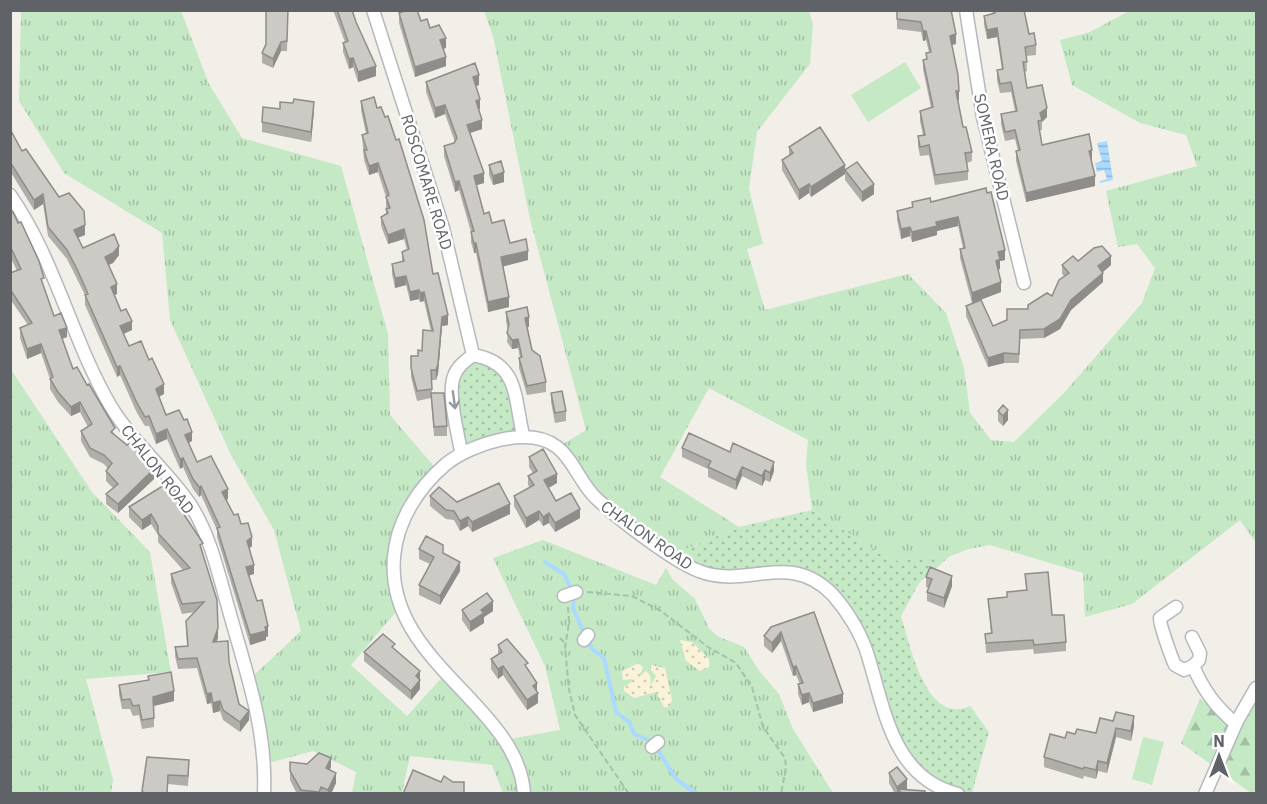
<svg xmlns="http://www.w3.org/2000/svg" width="1267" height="804" font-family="'IBM Plex Sans',sans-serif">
<defs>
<pattern id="grass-tufts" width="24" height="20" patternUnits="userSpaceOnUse" patternTransform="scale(1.5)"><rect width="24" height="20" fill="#c5e8c5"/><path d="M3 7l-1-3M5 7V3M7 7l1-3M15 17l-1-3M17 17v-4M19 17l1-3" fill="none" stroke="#a3c0a4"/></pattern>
<pattern id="forest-firs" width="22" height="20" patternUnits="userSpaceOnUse" patternTransform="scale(1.5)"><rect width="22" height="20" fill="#c5e8c5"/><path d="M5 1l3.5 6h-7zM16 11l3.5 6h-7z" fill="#a3c0a4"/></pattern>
<pattern id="sand-dots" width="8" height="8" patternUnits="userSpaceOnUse" patternTransform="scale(1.5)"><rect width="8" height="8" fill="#fbf3d9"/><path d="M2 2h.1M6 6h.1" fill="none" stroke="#cec8b4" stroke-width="1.8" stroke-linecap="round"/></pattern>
<pattern id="garden-dots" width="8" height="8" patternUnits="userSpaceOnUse" patternTransform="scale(1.5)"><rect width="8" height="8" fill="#c5e8c5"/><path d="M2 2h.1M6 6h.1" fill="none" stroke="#a3c0a4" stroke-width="1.8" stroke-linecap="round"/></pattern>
<pattern id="water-rules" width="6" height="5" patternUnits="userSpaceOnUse" patternTransform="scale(1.5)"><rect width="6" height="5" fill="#aadaff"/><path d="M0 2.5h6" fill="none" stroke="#8eb4d2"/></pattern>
</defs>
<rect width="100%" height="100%" fill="#f1efe8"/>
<path fill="url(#grass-tufts)" d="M21 11H181L209 84 242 138 341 166 388 334 390 415 438 471 398 535 400 607 351 665 407 716 446 673 504 740 560 730 545 666 493 558 543 540 656 585 666 568 673 580 695 599 709 628 717 636 744 647 760 672 779 694 793 729 833 793H503L492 765 410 756 402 793H352L356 772 313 751 265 764 249 680 301 631 274 530 231 455 170 320 162 233 64 173 19 101Z
M484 11H809L813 24 810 64 757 132 749 189 763 244 747 249 765 310 908 274 946 313 964 368 970 413 991 440 1014 442 1065 392 1142 303 1155 268 1137 244 1118 247 1106 191 1197 166 1186 135 1140 123 1072 85 1060 40 1090 32 1129 11H1256V543L1240 520 1132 604 1085 617 1083 573 990 545 969 549 950 556 892 561 812 510 806 464 808 440 709 388 660 477 739 527 672 555 611 510 558 447 586 430 530 219 493 36Z
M10 368 92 492 150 552 171 672 86 679 113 780 111 793H11Z"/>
<path fill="url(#forest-firs)" d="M1256 688V786L1254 793H1251L1181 743 1200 699 1237 721Z"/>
<path fill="url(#sand-dots)" d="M680 640 692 642 709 659V667L700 671 686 661Z
M639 663 643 668 638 678 646 671 650 675 651 685 656 676 651 670V665L665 668 672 700 669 707H664L656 692 634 698 624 691V687L633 681 632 679 623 680 622 671Z"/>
<path fill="#c5e8c5" d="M905 62 921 88 868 122 851 95Z
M1143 737 1164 742 1152 785 1132 779Z"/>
<path fill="url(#garden-dots)" d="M473 355 504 368 523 435 461 452C456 418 442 379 473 355Z
M812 510 892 561 950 556 919 583 901 616C910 645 926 726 970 706L989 732 972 793H958L913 769 857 630 809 577 726 576 672 555 739 527Z"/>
<path fill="url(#water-rules)" d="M1107 141 1113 180 1100 183V181L1107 179 1104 170 1097 172 1095 163 1102 161 1097 143Z"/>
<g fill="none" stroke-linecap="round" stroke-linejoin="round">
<path stroke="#aadaff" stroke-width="4" d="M545 562 565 575 574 597 573 608 584 633
M588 640 592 649 604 658 616 712 629 722 634 734 653 742 676 779 697 794"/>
<defs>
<path id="minor" d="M373 10 443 228 473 355
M966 10 983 117 1024 283
M10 195C55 259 71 338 110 405 132 442 166 469 190 504 210 535 218 572 228 607 245 669 267 728 264 794
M461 452C458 433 447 393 454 376 457 367 465 361 473 355 519 363 514 397 523 435
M564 596 576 592
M1176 607 1160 618C1159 623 1172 659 1175 665L1184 670 1193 666C1204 691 1215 706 1236 724
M1192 637 1200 653 1199 660 1193 666
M584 640 588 635
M652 747 658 742
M524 794C519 705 385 662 394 557 397 520 419 487 446 464 471 444 529 425 557 447 574 460 581 485 597 499 617 518 674 562 699 571 747 590 789 549 833 595 848 612 862 635 868 656 885 711 893 778 958 794
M1205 794 1237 721 1256 688"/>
</defs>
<use href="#minor" stroke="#b5b8bc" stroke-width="15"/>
<path stroke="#9cc7a9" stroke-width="2" stroke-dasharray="6 3" stroke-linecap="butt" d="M587 592 632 596 661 611 708 647 736 663 752 687 763 727 785 758 786 767 781 794
M568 607 569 622 565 648 569 689 575 715 629 794
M560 638 566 644"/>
<use href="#minor" stroke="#fff" stroke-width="12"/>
</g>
<path fill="#afaea9" d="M288 10 287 51H281L273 68 262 63V53Z
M333 10H352L376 76 358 82 353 67 349 69 343 52V43L345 42Z
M951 10 956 44 952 45 959 100H958L963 127 972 152V161L967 163 968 171V180L935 185 929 155 920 156 918 146V136L923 135 920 121V111L931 108 923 69V60L926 59V53L929 52 926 40 923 41 921 32 897 29V11Z
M992 10H1024L1029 34 1036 45V55L1026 56 1027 71 1025 72 1027 88 1047 117 1042 122V130H1039L1042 145 1092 160H1091L1095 186 1026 202 1016 161V151H1018L1015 139 1005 141 1001 124V114L1015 111 1011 92 1000 93 997 80V70H1002L997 37 987 39 984 25V16L993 14Z
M399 13 421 21 430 28 446 48 443 49 446 66 415 77 399 23Z
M426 82 479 85 476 86 480 109H479L482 129 470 133 484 183 476 185 484 214 510 243 528 260 503 266 509 307 488 312 476 253H474L471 242V232L459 190 455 192 444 156V146L454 143 455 142 445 114 435 118 426 92Z
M361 101 433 274 448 325 442 326 438 374 436 380H432V393L447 426V436H434L431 398 417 401 411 377V368L422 351 431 331 424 301 420 302 419 299 410 301 406 285 395 288 392 274V264L402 262V252L407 250 404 239 388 244 381 226V217L386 214V197L378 172 369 175 364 160 362 135 366 134 361 110Z
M280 109 314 111 311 142 262 132V122Z
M10 129 22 151 85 235 78 238 83 248 119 255 113 263 109 265 117 294 114 295 121 311 132 330 124 334 129 346 164 394 159 397 166 415 192 441 189 443 197 462 228 499 226 500 234 515 241 524 252 546 249 549 254 574 248 576 268 636 266 637V640L250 645 217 537V530L201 495 199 497 193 489 183 467 180 469 167 439 156 444 149 426H145L137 413 120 375 117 377 85 305V295L67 259 48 236 43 204 34 210 10 171Z
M789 147 845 174 811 197 809 193 799 200 782 170V160L789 156Z
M489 165 504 182 493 185 489 175Z
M845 170 874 194 862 202 845 180Z
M986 188 1005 260 1000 261V269L998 270 1001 292 972 303 960 258V249L963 248 958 226 937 231V235L912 242 910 236 901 239 897 220V211L912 207V202H931Z
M10 213 44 287 54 316 67 337 62 339 73 369 115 435 154 479 118 513 106 504V494L113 488 106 481V471L108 469 104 464 90 457 81 441V431L88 427 80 412 71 416 58 402 50 389V379L41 353 27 359 20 338V328L28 325 10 299V273L17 271 11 258H10Z
M1078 261 1111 265 1103 272V282L1071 310 1060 329 1044 338 1020 339 1019 363H1004L988 367 966 316V306L993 326 1028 309 1052 296 1064 276 1062 274V265Z
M506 312 529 327H527L532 350 546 382V392L527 395 519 368V358H520L518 348 512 349 507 342 508 329 506 322Z
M551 393 566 411V421L555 423 551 402Z
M998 411 1008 420 1003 426 998 421Z
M682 448 774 471 770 482 765 480 762 486 742 476 736 490 708 477V469L682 457Z
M529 457 557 483 549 488 556 501 580 518 555 532 549 523 543 526 539 520 526 528 514 506V496L530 488 528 485V476L533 473 529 467Z
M430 496 457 502 510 514 472 532 468 526 460 531 454 520 446 519 430 506Z
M179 503 203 553 218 638 216 642 229 662 239 704 249 720 240 732 223 720 220 711 213 713 211 703 207 704 197 668 178 669 175 656V647L187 646 186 621 195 612 182 614 171 583V574L183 570 158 542V535L151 524 142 530 129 517V507Z
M419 549 443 553 460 571 440 605 419 595V585L430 564 419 559Z
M1025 574 1052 615 1066 642V651L1034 654 1033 649 986 653 985 634H991L988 599 1007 597 1026 590Z
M926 577 952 586 944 608 927 601V592L929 588 926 587Z
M462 610 493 611 484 617V623L470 632 462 620Z
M814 612 843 703 813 712 809 702 802 705 798 694V684H800L796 675 793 676 781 641 772 653 764 646V636Z
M498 645 528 670 537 692 538 703 527 710 503 675 498 679 491 669V659L498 655Z
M395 649 420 671V689L411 700 364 661V652Z
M148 676 174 701 154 706V727L142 729 139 715 133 716 130 709H122L119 694V685L148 680Z
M1100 718 1134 726 1131 741 1116 737 1107 773 1098 771 1096 779 1084 776 1083 779 1044 767V757L1065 738 1075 734 1096 733Z
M147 757 189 770 188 786 168 784 167 794H142Z
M331 767 329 770 336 783 331 794H297L290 780V771Z
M889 773 907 789 905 790 925 794H895L889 783Z"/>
<path fill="#8f8d8a" d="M997 28V37L987 39V30Z
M923 31H926V40L923 41Z
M956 34V44L950 45V36Z
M446 38V48L440 50V40Z
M281 42V51L273 68V59Z
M446 57V66L415 77V67Z
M353 58V67L349 69V59Z
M376 66V76L358 82V72Z
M479 75V85L473 87V77Z
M956 91H959V100L956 101Z
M480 99V109L476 110V101Z
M314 102V111L311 142V132Z
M445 105V114L435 118V108Z
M1047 108V117L1042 122 1040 113Z
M482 120V129L467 134V125Z
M1092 150V160L1089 161V151Z
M378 163V172L369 175V166Z
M845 165V174L811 197V187Z
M504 172V182L493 185V176Z
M484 173V183L474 186V176Z
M1095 176V186L1026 202V193Z
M459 181V190L455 192V182Z
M809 184V193L799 200V190Z
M874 184V194L862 202V192Z
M43 194V204L34 210V200Z
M958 217V226L937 231V235L912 242V232L936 222Z
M85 225V235L74 239V230Z
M910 227V236L901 239V229Z
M404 229V239L388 244V235Z
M476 243V253H474V244Z
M119 246V255L113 263 105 266V257Z
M1005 250V260L1000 261V269L996 270V261L998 252Z
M528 251V260L501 267V257Z
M1111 256V265L1098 276V266Z
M1103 273V282L1071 310 1060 329 1044 338V329L1071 300Z
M406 276V285L395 288V278Z
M1001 282V292L972 303V293Z
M117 284V294L111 297V287Z
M419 290V299L410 301V292Z
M424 292V301L420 302V293Z
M509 297V307L488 312V302Z
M448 315V325L442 326 438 374 436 380V370L442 317Z
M529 317V327H525V318Z
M132 321V330L120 335V326Z
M67 328V337L59 340V330Z
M518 339V348L512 349V340Z
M41 344V353L27 359V349Z
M1004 353V363L988 367V358Z
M120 366V375L117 377V367Z
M164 384V394L156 398V389Z
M80 402V412L71 416V407Z
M1008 410V420L1003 426V416Z
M167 429V439L156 444V434Z
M192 432V441L185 444V435Z
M183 458V467L180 469V459Z
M774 462V471L770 482V473Z
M742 467V476L736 490V480Z
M154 469V479L118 513V504Z
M765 470V480L762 486V476Z
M557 474V483L544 490V480Z
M201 486V495L199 497V487Z
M228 489V499L222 501V492Z
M510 504V514L472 532V522Z
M580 509V518L555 532V523Z
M539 511V520L526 528V518Z
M549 513V523L543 526V517Z
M151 514V524L142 530V520Z
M468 517V526L460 531V521Z
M252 537V546L247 550V541Z
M460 562V571L440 605V596Z
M254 565V574L246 576V567Z
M952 576V586L944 608V598Z
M493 601V611L484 617V623L470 632V622L481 610Z
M268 626V636L266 637V640L250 645V635Z
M218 628V638L213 652V642Z
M781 632V641L772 653V643Z
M503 666V675L498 679V669Z
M796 666V675L793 676V667Z
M420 671V689L411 700V691L416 676Z
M537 683V692L533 686Z
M174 691V701L153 706V697Z
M211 693V703L207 704V694Z
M538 693V703L527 710V700Z
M809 693V702L802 705V695Z
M843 694V703L813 712V703Z
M220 701V711L213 713V703Z
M249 711V720L240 732V722Z
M1134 716V726L1131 741V731Z
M1116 728V737L1107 773V763Z
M331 758V767L326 778V768Z
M1098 761V771L1096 779V770Z
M336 773V783L331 794H328V790Z
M907 779V789L901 793 898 789V794H897V787Z"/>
<path fill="#cccac5" stroke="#8f8d8a" stroke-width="1.5" d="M266 10H288L287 41 281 42 273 59 262 53 266 44Z
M337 10H352L356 22 376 66 358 72 353 58 349 59 343 43 348 41Z
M407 10H417L421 21 427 19 430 28 439 25 446 38 440 40 446 57 415 67 399 13Z
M897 10H951L956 34 950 36 958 75 959 91H956L963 127H966L972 152 965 153 968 171 935 175 929 145 920 147 918 136 925 135 920 111 933 107 923 60 927 59 926 53 931 52 926 31H923L921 22 897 19Z
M994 10H1024L1029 34 1034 33 1036 45 1025 47 1027 62H1023L1027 88 1042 85 1047 108 1040 113 1042 120 1038 121 1042 145 1089 134 1092 150 1089 151 1095 176 1026 193 1016 151 1020 150 1015 130 1005 132 1001 114 1017 111 1011 82 1000 84 997 70 1003 69 997 28 987 30 984 16 995 13Z
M475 63 479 75 473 77 480 99 476 101 482 120 467 125 484 173 474 176 484 214 489 212 492 223 504 220 510 243 526 239 528 251 501 257 509 297 488 302 476 243 474 244 471 232 474 231 459 181 455 182 444 146 454 143 457 138 445 105 435 108 426 82Z
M374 97 377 108 381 107 385 117 388 116 396 140 399 139 424 220 433 274 438 273 448 315 442 317 438 364 436 370H431L432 389 417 391 411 368V356H418V350L422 351 423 330 433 331 424 292 420 293 419 290 410 292 406 276 395 278 392 264 404 261 402 252 409 249 404 229 388 235 381 217 388 213 386 209 390 208 386 197 389 195 378 163 369 166 364 150H367L362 135 368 133 361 101Z
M294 99 314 102 311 132 262 122 263 107 280 109V102L293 103Z
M820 127 845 165 811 187 809 184 799 190 782 160 793 153 789 147Z
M10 129 22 151 26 149 59 197 69 193 84 211 85 225 74 230 83 248 114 234 119 246 113 253 105 257 117 284 111 287 121 311 126 309 132 321 120 326 129 346 141 341 149 360 152 358 164 384 156 389 166 415 179 410 184 420 187 419 192 432 185 435 197 462 211 456 228 489 222 492 234 515 238 514 241 524 248 523 252 537 247 541 254 565 246 567 257 601 262 600 268 626 265 627 266 631 250 635 217 528 220 527 201 486 199 487 193 479 183 458 180 459 167 429 156 434 149 416 145 417 137 403 120 366 117 367 85 295 88 294 77 269 67 250 48 227 43 194 34 200 10 162Z
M501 161 504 172 493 176 489 165Z
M857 162 874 184 862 192 845 170Z
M986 188 987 193 991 192 1005 250 998 252 1000 259 996 261 1001 282 972 293 960 249 965 248 958 217 936 222 937 226 912 232 910 227 901 229 897 211 913 207 912 202 930 198 931 202Z
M13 212 18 223 21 222 39 261 44 278 41 279 54 316 61 313 67 328 59 330 73 369 77 367 87 385 89 384 115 428 111 432 127 445 133 442 154 469 118 504 106 494 118 484 106 471 112 463 104 455 90 448 81 431 92 424 80 402 71 407 58 392 50 379 53 377 41 344 27 349 20 328 32 323 10 289V273L21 269 11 248 10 249V213Z
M1102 246 1111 256 1098 266 1103 273 1071 300 1060 319 1044 329 1020 330 1019 354 1004 353 988 358 966 306 981 300 993 326 1007 320V309H1028V305L1047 293 1052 296 1059 280 1069 273 1062 265 1073 256 1078 261 1094 248Z
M527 307 529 317 525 318 532 350 540 356 546 382 527 386 519 358 522 357 518 339 512 340 507 333 509 324 506 312Z
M562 391 566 411 555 413 551 393Z
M431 393H444L447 426 434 427Z
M1003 405 1008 410 1003 416 998 411Z
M689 433 730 452 733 443 774 462 770 473 765 470 762 476 742 467 736 480 708 467 711 461 682 448Z
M543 449 557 474 544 480 556 501 571 493 580 509 555 523 549 513 543 517 539 511 526 518 514 496 534 485 528 476 537 471 529 457Z
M169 482 179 496 176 498 185 516 203 543 200 545 217 600 218 628 213 642 228 641 229 662 239 704 249 711 240 722 223 710 220 701 213 703 211 693 207 694 197 658 178 659 175 647 188 646 186 621 204 602 182 604 171 574 190 568 158 533V526L151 514 142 520 129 507Z
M499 483 510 504 472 522 468 517 460 521 454 511 446 510 430 496 439 487 457 502Z
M426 536 443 545V553L460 562 440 596 419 585 434 557 419 549Z
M930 567 952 576 944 598 927 592 932 579 926 577Z
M1048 572 1052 615H1064L1066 642 1034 645 1033 640 986 643 985 634 992 633 988 599 1007 597V592L1027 590 1025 574Z
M487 593 493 601 481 610 484 613 470 622 462 610Z
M814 612 843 694 813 703 809 693 802 695 798 684 803 683 796 666 793 667 781 632 772 643 764 636 771 627Z
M383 634 395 644 392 647 420 671 416 676 420 680 411 691 364 652Z
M507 639 528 663 525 665 537 683 533 686 538 693 527 700 503 666 498 669 491 659 502 652 498 645Z
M171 672 174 691 153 697 154 718 142 720 139 705 133 706 130 699 122 700 119 685 149 680 148 676Z
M1116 712 1134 716 1131 731 1116 728 1107 763 1098 761 1096 770 1084 767 1083 769 1044 757 1050 734 1065 738 1067 732 1075 734 1077 729 1096 733 1100 718 1113 721Z
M319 753 331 758 326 768 336 773 328 790 321 787 319 792 301 790 290 771V762L307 764Z
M147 757 189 760 188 776 168 775 167 794H146L142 791Z
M897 767 907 779 897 787 889 773Z
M413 770 441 782 444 776 453 782H464V794H403Z
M898 789 925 791 924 794H902Z"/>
<defs><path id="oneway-shaft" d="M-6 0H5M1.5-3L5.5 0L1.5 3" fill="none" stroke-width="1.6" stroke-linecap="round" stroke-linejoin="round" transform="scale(1.5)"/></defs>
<use stroke="#979a9d" href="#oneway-shaft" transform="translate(454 400) rotate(82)"/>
<g text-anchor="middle" stroke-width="5" stroke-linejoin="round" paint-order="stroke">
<g font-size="16" fill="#5f6368" stroke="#fff">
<text transform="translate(992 147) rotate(77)" y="6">SOMERA ROAD</text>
<text transform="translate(427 182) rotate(73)" y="6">ROSCOMARE ROAD</text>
<text transform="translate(158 469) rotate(52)" y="6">CHALON ROAD</text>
<text transform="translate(647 535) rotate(35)" y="6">CHALON ROAD</text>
</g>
</g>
<rect width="1267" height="804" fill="none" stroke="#5f6368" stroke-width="24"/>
<g transform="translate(1219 756)" stroke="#ffffff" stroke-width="4.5" paint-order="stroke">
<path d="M0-4.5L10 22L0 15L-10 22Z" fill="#5f6368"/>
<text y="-9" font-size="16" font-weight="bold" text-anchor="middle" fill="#5f6368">N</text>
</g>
</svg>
